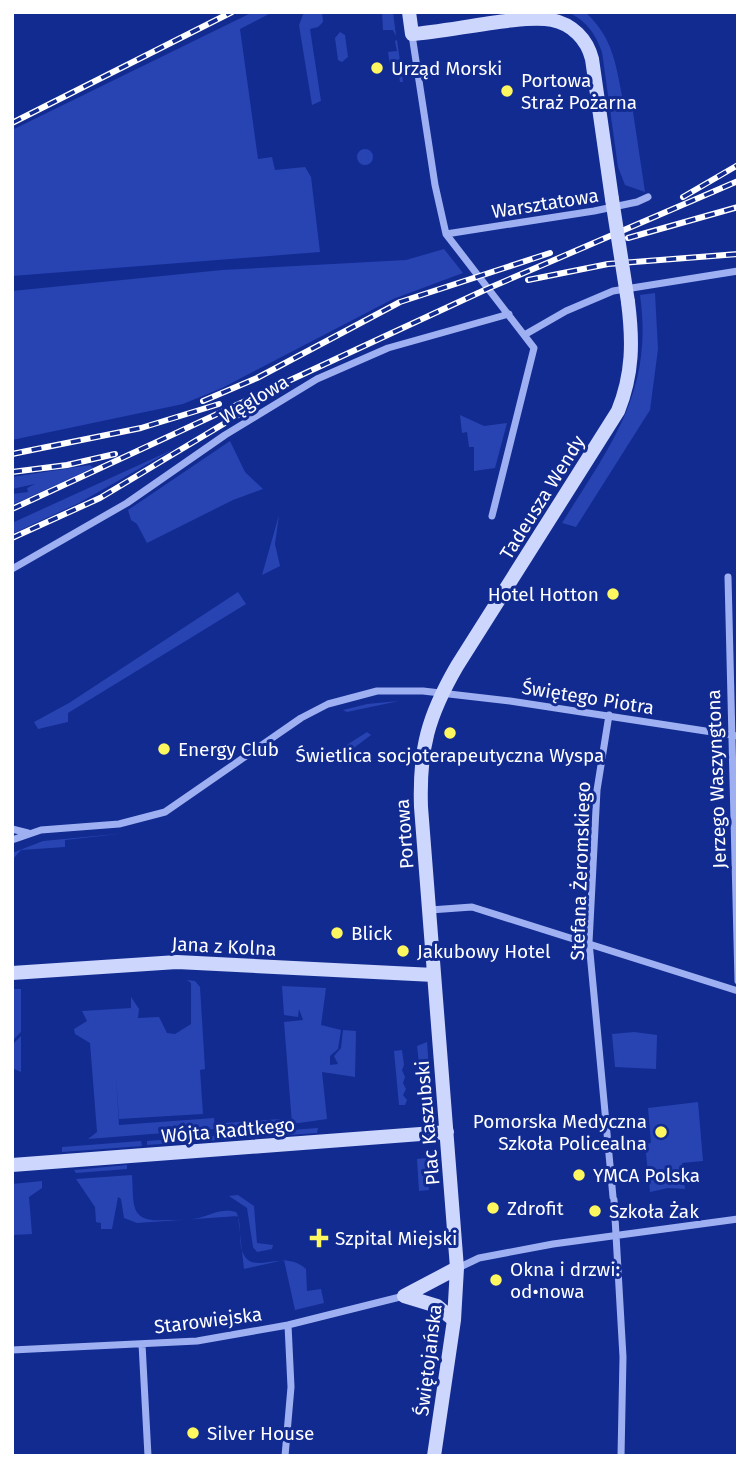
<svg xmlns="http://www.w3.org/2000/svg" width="750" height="1468" font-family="'Fira Sans',sans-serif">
<rect width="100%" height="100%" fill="#122b91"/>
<path fill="#2844b2" d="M253 12H273L240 29 258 159 272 157 275 170 305 167 311 177 320 252 12 276V130Z
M304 12H322L323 22 318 27 310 29 321 101 312 105 299 25Z
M382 12H393L396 36 393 30H383Z
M567 12H585C615 39 616 68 624 105H632L645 192 625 185 618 167 602 52C595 33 586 20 567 12Z
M340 32 345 35 348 57 342 62 338 60 335 38Z
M397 40 403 82H400L398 70 391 71 388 52 397 51 395 41Z
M357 157a8 8 0 1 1 16 0a8 8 0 1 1-16 0Z
M444 249 463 273 393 299 222 388 183 404 12 440V291L222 270 406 260Z
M655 293 658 349 650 410 576 527 562 523C610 446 654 392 640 295Z
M460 415 484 426 507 423 495 468 474 471V447H469L467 432 462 433Z
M230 441 245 472 263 489 233 500 147 543 137 524 131 520 128 510Z
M174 449 79 503 12 534V523Z
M90 465 93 468 12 505V494L28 492 27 488 35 484 12 489V477Z
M279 515 275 544 280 566 262 575Z
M238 592 246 604 68 713V722L38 729 34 722 69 703Z
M399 701 347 712 343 710 367 704Z
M367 732 371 735 347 753 341 752 342 748Z
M127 833 65 840V847L21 850 12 860V853L43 841Z
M187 980 195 981 200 987 205 1069 200 1070 203 1114 119 1119 116 1075 119 1125 214 1118 215 1129 88 1139 97 1132 90 1043 75 1034 74 1029 87 1021 82 1011 131 1008V997L139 1009 138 1018 159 1017 167 1033 175 1034 191 1024V983Z
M282 986 326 988 321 1025 341 1030 338 1049 330 1056V1065L338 1064 334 1056 341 1048 343 1030 356 1031 355 1077 322 1072 327 1119 292 1124 284 1022 303 1020 299 1009 298 1017 284 1015Z
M12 989H21V1032L12 1041Z
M634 1032 657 1035 656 1069 615 1067 612 1034Z
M21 1036V1072L12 1068V1045Z
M427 1042 431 1097 423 1098 417 1046Z
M402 1050 404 1065 402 1070 405 1077 403 1083 406 1089 403 1095 407 1100 405 1105H399L394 1051Z
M698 1102 703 1161 682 1163 685 1189 668 1188 650 1192 645 1144 651 1143 648 1108Z
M280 1119 284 1124 222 1127 225 1123Z
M318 1128 317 1133 147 1145V1141Z
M141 1141 142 1146 62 1152V1147Z
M427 1158 429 1190 419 1191 417 1159Z
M127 1165V1169L76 1173 74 1170Z
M132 1175C134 1206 129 1223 166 1220 177 1220 189 1220 199 1218 212 1214 222 1208 236 1212 244 1225 235 1249 248 1260 261 1270 286 1250 306 1269L307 1291 321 1289 324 1303 295 1310 284 1260 244 1269 238 1216 137 1223 124 1218 121 1199 118 1197 112 1229H101V1223L96 1222 95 1207 76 1179Z
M42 1181V1188L29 1197 32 1234 12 1235V1184Z
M238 1195 254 1206 257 1243 273 1245 272 1249 257 1252 253 1247 247 1208 229 1196Z"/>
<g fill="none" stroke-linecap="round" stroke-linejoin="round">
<path stroke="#9eb0f2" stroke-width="7" d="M412 35 435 185 446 234 534 348 492 516
M446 234 594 211 637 202 648 197
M526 334 566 311 613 291 738 271
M12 569 127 503 225 435 317 379 388 348 509 314
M728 577 738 981
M609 715 597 790 589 942 613 1197
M12 829 28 833
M12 840 41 830 119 824 165 812 301 718 328 704 377 691H423L510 701 738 736
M430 910 472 907 738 991
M614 1200 623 1357 621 1456
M458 1268 479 1258 553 1244 738 1219
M142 1344 148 1456
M12 1350 197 1341 288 1325 404 1296
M285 1456 291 1387 288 1325"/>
<path stroke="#cdd6fc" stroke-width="14" d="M409 12 412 34C447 32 523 14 552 20 572 24 587 39 592 59L612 199
M12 973 177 962 434 975
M12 1165 447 1132
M404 1296 457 1268
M404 1296 437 1306 454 1320
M434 1456 454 1320 457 1268 421 807C419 749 428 716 457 666L618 411C633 374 633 341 628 302"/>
<defs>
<path id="rail" d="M12 123 232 12
M683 197 738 165
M628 238 738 207
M528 280 608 264 738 254
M203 401 257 378 400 302 550 253
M12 454 141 428 219 404
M12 472 67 465 115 454
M12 509 489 288 738 181
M12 538 100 498 245 411"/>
</defs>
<use href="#rail" stroke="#fff" stroke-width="6"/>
<use href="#rail" stroke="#122b91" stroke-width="3.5" stroke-dasharray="10" stroke-linecap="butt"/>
<path stroke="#cdd6fc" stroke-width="14" d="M612 199 628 302"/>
</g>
<g fill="#fff75f" stroke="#122b91" stroke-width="2.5">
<circle cx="377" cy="68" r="7"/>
<circle cx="507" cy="91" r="7"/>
<circle cx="613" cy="594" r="7"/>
<circle cx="450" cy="733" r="7"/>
<circle cx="164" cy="749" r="7"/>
<circle cx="337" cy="933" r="7"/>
<circle cx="403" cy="951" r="7"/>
<circle cx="661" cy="1132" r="7"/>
<circle cx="579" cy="1175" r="7"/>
<circle cx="493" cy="1208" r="7"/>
<circle cx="595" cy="1211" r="7"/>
<path d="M315.5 1227.5h7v7h7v7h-7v7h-7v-7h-7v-7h7z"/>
<circle cx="496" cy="1280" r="7"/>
<circle cx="193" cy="1433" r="7"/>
</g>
<g text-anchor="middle" stroke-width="6" stroke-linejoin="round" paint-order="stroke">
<g font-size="19" fill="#fff" stroke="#122b91" text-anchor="start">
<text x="391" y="75">Urząd Morski</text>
<text x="521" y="87">Portowa<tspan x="521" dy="22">Straż Pożarna</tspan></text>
<text x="599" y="601" text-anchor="end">Hotel Hotton</text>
<text x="178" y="756">Energy Club</text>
<text x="450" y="762" text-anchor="middle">Świetlica socjoterapeutyczna Wyspa</text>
<text x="351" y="940">Blick</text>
<text x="417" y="958">Jakubowy Hotel</text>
<text x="647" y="1128" text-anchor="end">Pomorska Medyczna<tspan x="647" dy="22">Szkoła Policealna</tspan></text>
<text x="593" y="1182">YMCA Polska</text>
<text x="507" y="1215">Zdrofit</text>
<text x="609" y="1218">Szkoła Żak</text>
<text x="335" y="1245">Szpital Miejski</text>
<text x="510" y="1276">Okna i drzwi:<tspan x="510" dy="22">od•nowa</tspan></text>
<text x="207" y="1440">Silver House</text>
</g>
<g font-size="19" fill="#fff" stroke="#122b91">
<text transform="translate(545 203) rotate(-9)" y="7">Warsztatowa</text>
<text transform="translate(254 399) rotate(-31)" y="7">Węglowa</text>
<text transform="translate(542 497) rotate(-58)" y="7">Tadeusza Wendy</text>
<text transform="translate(588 697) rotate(9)" y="7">Świętego Piotra</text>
<text transform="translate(716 779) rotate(-92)" y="7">Jerzego Waszyngtona</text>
<text transform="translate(404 834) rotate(-94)" y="7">Portowa</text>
<text transform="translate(580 871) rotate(-88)" y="7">Stefana Żeromskiego</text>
<text transform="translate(224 946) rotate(3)" y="7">Jana z Kolna</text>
<text transform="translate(427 1123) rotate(-95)" y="7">Plac Kaszubski</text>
<text transform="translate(228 1130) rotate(-5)" y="7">Wójta Radtkego</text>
<text transform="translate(208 1320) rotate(-7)" y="7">Starowiejska</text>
<text transform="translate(428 1360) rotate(-83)" y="7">Świętojańska</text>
</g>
</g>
<rect width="750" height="1468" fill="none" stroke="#ffffff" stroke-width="28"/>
</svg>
